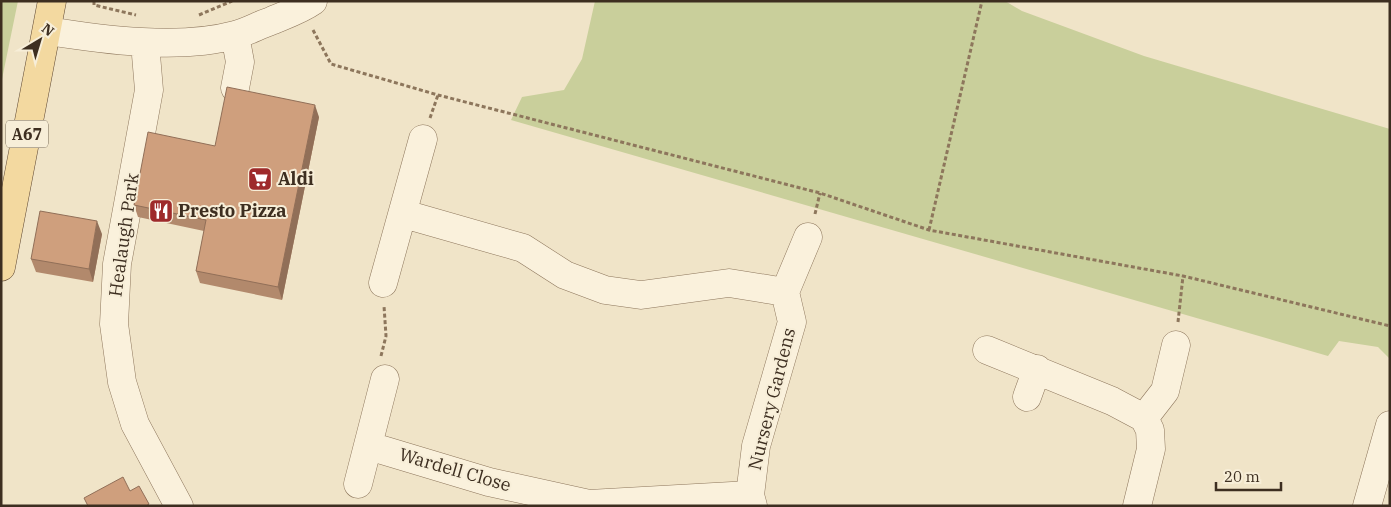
<svg xmlns="http://www.w3.org/2000/svg" width="1391" height="507" font-family="'IBM Plex Serif',serif">
<rect width="100%" height="100%" fill="#f0e4c8"/>
<path fill="#c9cf9b" d="M1 1H18L1 84Z
M595 1H1005L1022 11 1144 56 1390 129V359L1378 347 1339 341 1328 356 511 120 522 97 564 90 582 59Z"/>
<g fill="none" stroke-linecap="round" stroke-linejoin="round">
<defs>
<path id="minor" d="M48 31C104 40 180 50 235 35 247 32 259 25 271 21 285 15 300 10 313 1
M145 43 149 90 117 264 114 324 122 382 135 424 179 506
M235 88 240 62 235 35
M404 214 523 248 565 275 605 290 641 295 729 283 785 292 792 322 756 446 750 495 753 506
M383 283 423 139
M785 292 808 237
M987 350 1112 401 1144 418 1150 430 1151 449 1137 506
M1027 397 1037 369
M1144 418 1165 391 1176 345
M369 446 489 482 589 504 750 495
M358 484 385 379
M1367 506 1390 425"/>
<path id="major" d="M1 267 52 1"/>
</defs>
<use href="#minor" stroke="#8d765c" stroke-width="29"/>
<use href="#major" stroke="#5b4430" stroke-width="29"/>
<path stroke="#8d765c" stroke-width="3" stroke-dasharray="4 2.5" stroke-linecap="butt" d="M94 1V5L136 15
M199 15 232 1
M313 30 331 64 438 95 820 193 929 230 1183 276 1390 326
M430 118 438 95
M815 214 820 193
M929 230 982 1
M1178 322 1183 276
M381 356 386 336 384 306"/>
<use href="#minor" stroke="#faf1dc" stroke-width="28"/>
<use href="#major" stroke="#f3d9a0" stroke-width="28"/>
</g>
<path fill="#b2896c" d="M319 117 282 300 200 283 196 271 204 231 138 217 134 205 215 146Z
M102 234 93 282 36 272 31 259Z"/>
<path fill="#916f58" d="M315 105 319 117 282 300 278 287Z
M97 221 102 234 93 282 89 269Z"/>
<path fill="#cf9f7d" stroke="#916f58" d="M227 87 315 105 278 287 196 271 206 220 134 205 148 132 215 146Z
M40 211 97 221 89 269 31 259Z
M123 477 130 491 139 486 149 504 146 506H88L84 498Z"/>
<defs>
<symbol id="supermarket-square" viewBox="-11 -11 22 22"><rect x="-9" y="-9" width="18" height="18" rx="4" fill="#9e2a2b" stroke="#f7eed8"/><path d="M-6-5.5h2.5l.6 2H6L4.5 2H-2.5L-4.4-4H-6ZM-1.5 3.2a1.3 1.3 0 1 0 .1 0ZM3 3.2a1.3 1.3 0 1 0 .1 0Z" fill="#fff"/></symbol>
<symbol id="restaurant-square" viewBox="-11 -11 22 22"><rect x="-9" y="-9" width="18" height="18" rx="4" fill="#9e2a2b" stroke="#f7eed8"/><path d="M-5-6h1v4h1v-4h1v4h1v-4h1v5L-1.5 .5V6h-2V.5L-5-1ZM5-6V6H3V1.5H1.5Q1.5-4 5-6Z" fill="#fff"/></symbol>
</defs>
<g fill-rule="evenodd">
<use href="#supermarket-square" x="246" y="165" width="28" height="28"/>
<use href="#restaurant-square" x="147" y="197" width="28" height="28"/>
</g>
<g text-anchor="middle" stroke-width="4" stroke-linejoin="round" paint-order="stroke">
<rect fill="#f7eed8" stroke="#756857" stroke-width="1" x="6" y="120.5" width="42" height="27" rx="4"/>
<g font-size="16" font-weight="bold" fill="#3d2e20">
<text x="27" y="140">A67</text>
</g>
<g font-size="18" font-weight="bold" fill="#3d2e20" stroke="#f7eed8" text-anchor="start">
<text x="278" y="185">Aldi</text>
<text x="178" y="217">Presto Pizza</text>
</g>
<g font-size="18" fill="#3d2e20" stroke="#f7eed8">
<text transform="translate(124 235) rotate(-82)" y="6">Healaugh Park</text>
<text transform="translate(772 399) rotate(-76)" y="6">Nursery Gardens</text>
<text transform="translate(455 470) rotate(16)" y="6">Wardell Close</text>
</g>
</g>
<rect width="1391" height="507" fill="none" stroke="#3d2e20" stroke-width="5"/>
<g transform="translate(40 40) rotate(38)" stroke="#f7eed8" stroke-width="4" paint-order="stroke">
<path d="M0-4L9 19L0 12L-9 19Z" fill="#3d2e20"/>
<text y="-8" font-size="14" font-weight="bold" text-anchor="middle" fill="#3d2e20">N</text>
</g>
<path d="M1216 482v8h65v-8" fill="none" stroke="#3d2e20" stroke-width="2.5"/>
<text x="1224" y="482" font-size="15" fill="#3d2e20" stroke="#f7eed8" stroke-width="4" paint-order="stroke">20 m</text>
</svg>
